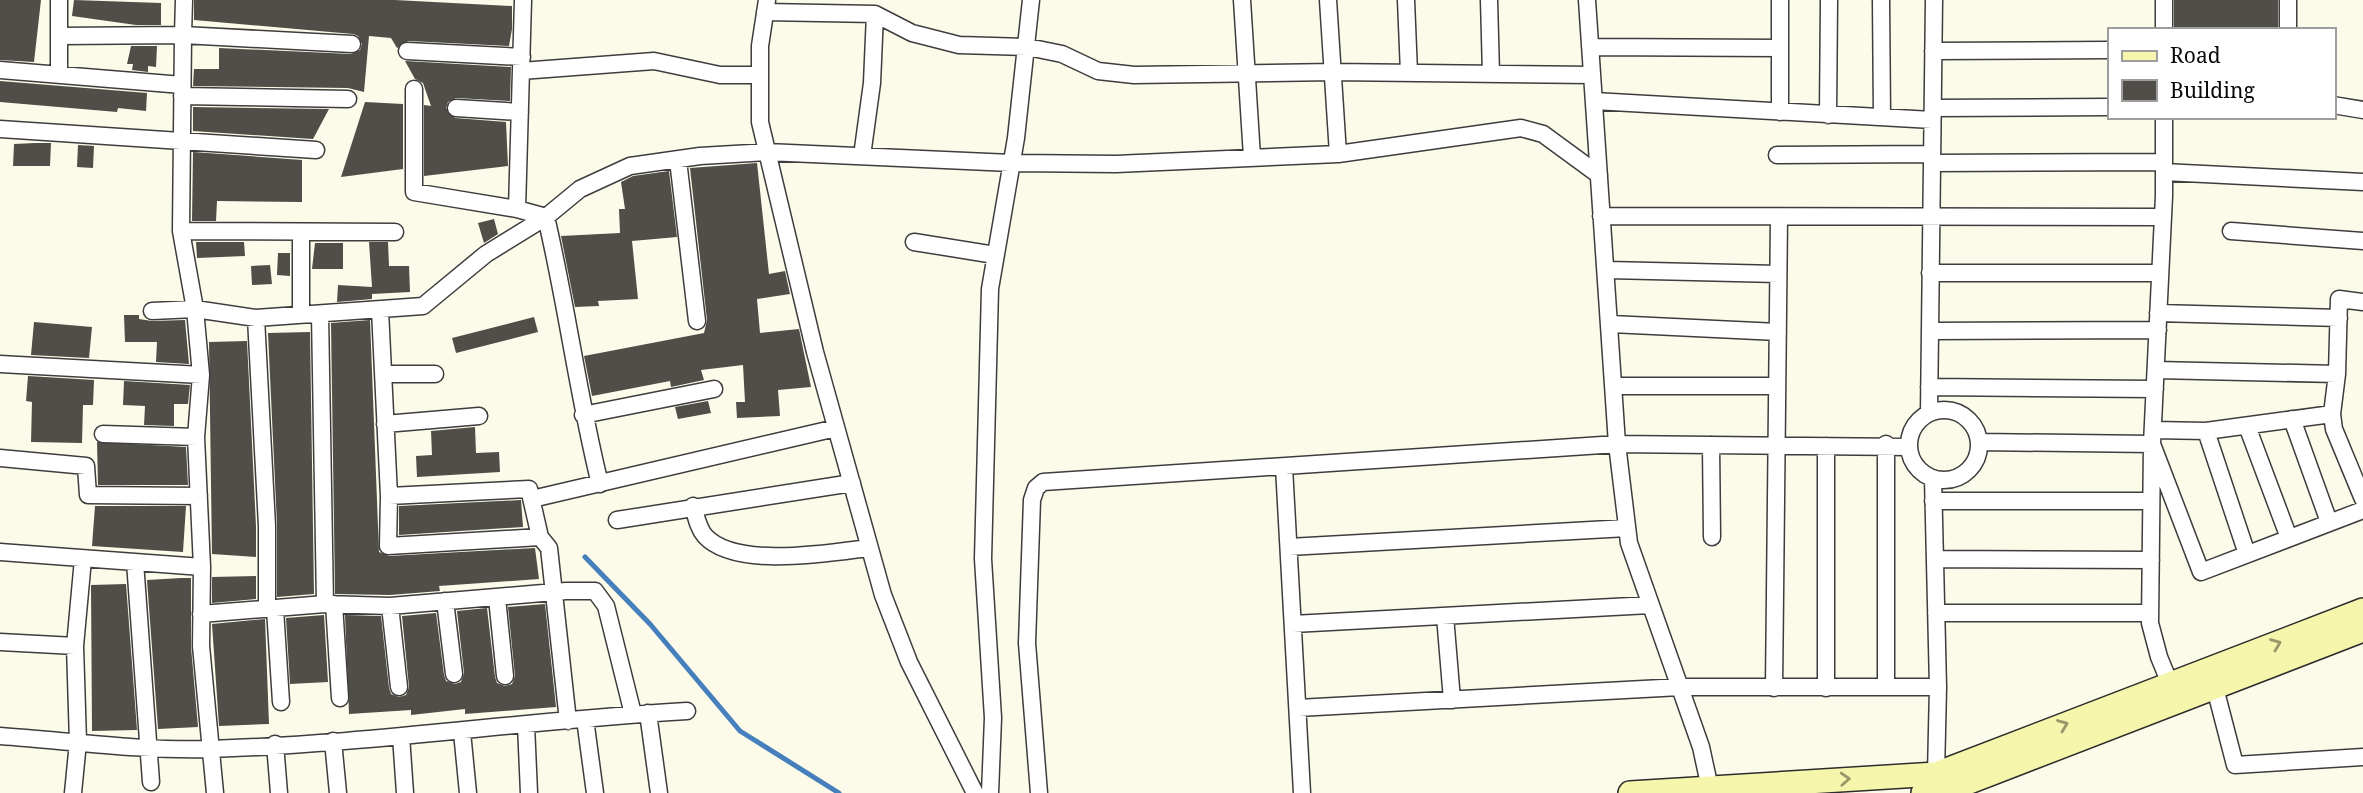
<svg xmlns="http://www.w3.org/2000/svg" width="2363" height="793" font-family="'Noto Serif',serif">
<rect width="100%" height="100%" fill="#fcfbea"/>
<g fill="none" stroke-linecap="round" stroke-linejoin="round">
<path stroke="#457fbc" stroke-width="5" d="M585 557 650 624 740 731 839 793"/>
</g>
<path fill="#514d48" d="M0 0H41L34 62 0 60Z
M74 0 161 3V25H136L72 16Z
M194 0H395L512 6V29L509 46 408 41 397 48 391 38 369 36 364 92 348 88 193 86 194 69H219V48L351 54 360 50 362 44 358 36 353 34 194 20Z
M2174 0H2278V30H2174Z
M131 46H157L156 67 148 66V72L132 70 133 64H127Z
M405 61 511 67 510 101 456 98 448 102 446 108 455 118 506 122 508 166 424 176V105L431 106 423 83 415 79Z
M0 81 147 93 146 111 118 108 117 112 0 102Z
M365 102 403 104V169L341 177Z
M193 107 329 109 313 139 193 131Z
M35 143H51L50 166H13L14 144Z
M78 145 94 146 93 168 77 167Z
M193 152 302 160V202L217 201 216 221H192Z
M757 163 769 274 785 271 790 294 757 299 760 333 799 329 811 387 778 390 780 416 737 418 736 402H745L743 365 701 370 704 380 671 387 670 381 592 396 584 356 704 333 707 320 690 168Z
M669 171 677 237 632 241 638 299 598 301 599 306 575 307 561 236 620 233 619 209H625L621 182 633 176Z
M494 219 498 234 484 243 478 223Z
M196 242H244L245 256 197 258Z
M369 242H388L389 266H409L410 292 372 294V291V299L337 302 338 285 372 287Z
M315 243H343V269H312Z
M278 253H290V276L277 275Z
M270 265 272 284 252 285 251 266Z
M124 315H139V319L152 321 185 320 189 364 156 362 157 342H125Z
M534 317 538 332 456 353 452 338Z
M370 320 379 552 389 556 535 548 539 579 439 586 440 591 390 595 335 594 331 323Z
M34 322 92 327 89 358 31 355Z
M310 332 314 594 277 597V525L268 333Z
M247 341 256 526V557L212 554 209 342Z
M28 376 94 380 93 405H83L82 443 31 442 32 402 26 401Z
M124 381 190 385 188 404H174V426L144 425 145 406 123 405Z
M708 401 711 413 678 419 675 407Z
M475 427 476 453 499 452 500 472 417 477 416 456 432 455 431 431Z
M97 442 186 447 188 485H98Z
M521 500 523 527 399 535V506Z
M95 506H186L183 552 92 546Z
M256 576V599L212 603V577Z
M181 578H191V647L198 727 158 729 147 580Z
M126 584 137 730 92 731 91 585Z
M545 604 556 707 465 714V709L411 715V710L349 714 345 615 381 616 389 688 391 694 399 697 406 695 409 687 402 616 436 613 444 675 446 681 455 684 461 682 464 673 457 611 487 608 495 677 497 683 505 686 512 684 515 676 508 607Z
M324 615 328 682 290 684 286 618Z
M265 619 269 724 219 726 212 624Z"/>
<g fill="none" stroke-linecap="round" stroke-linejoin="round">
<defs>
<path id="street" d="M184 0 183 35 352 44
M767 0 760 46V122L815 352 883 595 909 662 975 793
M1242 0 1252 157
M1406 0 1409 73
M1489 0 1491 74
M1587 0 1617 444 1629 543 1701 747 1711 793
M1881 0 1882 117
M765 12 875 14 912 33 959 45 1028 47 1062 54 1098 71 1134 75 1333 72 1592 75
M2164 30V0
M2288 30V0
M60 36 183 35 181 231 195 309 201 375 196 437 202 567 201 646 215 793
M1590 47 1780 48
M407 51 522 57
M1933 51 2109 50
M0 70 182 85
M521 71 654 61 720 75H760
M59 75V0
M414 89V192L517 209 546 217C567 306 578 396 600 484
M182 96 348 99
M1594 101 1932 120
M2333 105 2363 110
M456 108 520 112
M1933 108 2109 107
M1780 112V0
M1828 115 1829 0
M2164 117V196L2152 444 2150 623 2159 657 2173 691
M0 129 316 150
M1338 154 1521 128 1543 134 1599 175
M1777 155 1932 154
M862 156 872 83 875 14
M678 160 697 321
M1932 163 2164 162
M2164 172 2363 182
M517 209 523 0
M1601 216 2163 217
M181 231 395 232
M2231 231 2363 241
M301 232V315
M914 242 995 255
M1608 270 1778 274
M1930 273H2160
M2363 302 2339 299 2337 374 2332 414 2334 429 2363 499
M380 310 389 496 388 546 540 537
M152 311 195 309 256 318 423 306 486 254 546 217 580 189 630 166 700 156 767 152 1011 163 1116 164 1338 154 1328 0
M2158 313 2339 318
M320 314 325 604
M256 318 267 526V609
M1611 324 1778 332
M1930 331 2158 330
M0 364 201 375
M2156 370 2337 374
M383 374H435
M1615 386H1777
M1929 387 2155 389
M1909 445a35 35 0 1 1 70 0a35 35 0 1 1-70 0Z
M1929 413 1934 0
M583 415 714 389
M2292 419 2329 522
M385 424 479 416
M2247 426 2289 538
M2153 430 2206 431 2332 414
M2206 431 2247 554
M103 434 196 437
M1980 442 2152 444 2201 572 2363 510
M1711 445 1712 537
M0 458 86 466 88 495 199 496
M1284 467 1302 793
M1933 478 1938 687 1936 774
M389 496 529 489 540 537 549 548 568 721
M532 499 836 428
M1933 501H2151
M693 506C696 516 698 528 705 536 735 569 829 553 868 548
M617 520 852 483
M1289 547 1627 528
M0 552 202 567
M1935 559 2151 560
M135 562 151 782
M497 598 505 676
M445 601 454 674
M334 604 340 698
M390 606 399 687
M275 609 281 702
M1936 613H2150
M201 614 325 604 390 606 566 591H595L606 606 633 714
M1445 616 1452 700
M1293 624 1650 605
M0 642 75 646
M1886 687V444
M1774 688 1779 217
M1826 688V446
M2215 688 2235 765 2363 757
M1298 708 1680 687H1938
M648 713 659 793
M585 719 595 793
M526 725 529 793
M462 732 468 793
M0 736C70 741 141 751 211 749 370 744 528 720 687 711
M401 736 405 793
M333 741 338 793
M275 744 279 793
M73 793 78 742 75 646 83 559
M990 793 993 718 983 559 990 289 1016 138 1031 0
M1039 793 1027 643 1032 500 1036 488 1043 482 1617 444 1909 447"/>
<path id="secondary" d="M1630 793 1936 774 2363 610
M1923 793 1946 791 2363 630"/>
</defs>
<use href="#street" stroke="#3d3d3d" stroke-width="19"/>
<use href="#secondary" stroke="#2c2c2c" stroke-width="26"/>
<use href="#street" stroke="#fff" stroke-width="16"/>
<use href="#secondary" stroke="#f5f5ac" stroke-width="23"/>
</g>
<defs><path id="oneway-chevron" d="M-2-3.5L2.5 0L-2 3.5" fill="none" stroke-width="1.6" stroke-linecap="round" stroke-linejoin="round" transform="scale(1.75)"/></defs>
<g stroke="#97976b">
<use href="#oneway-chevron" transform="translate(2276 644) rotate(-21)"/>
<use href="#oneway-chevron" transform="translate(2063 725) rotate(-21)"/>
<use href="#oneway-chevron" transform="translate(1845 779) rotate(-3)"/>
</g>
<rect x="2108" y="28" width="228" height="91" fill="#ffffff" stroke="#9d9d9d" stroke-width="2"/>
<rect x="2122" y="51" width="35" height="10" fill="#f5f5ac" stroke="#9d9d9d" stroke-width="2"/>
<text x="2170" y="63" font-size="21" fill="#0a0a0a">Road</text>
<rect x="2122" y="80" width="35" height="21" fill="#514d48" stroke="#9d9d9d" stroke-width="2"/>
<text x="2170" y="98" font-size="21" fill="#0a0a0a">Building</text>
</svg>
